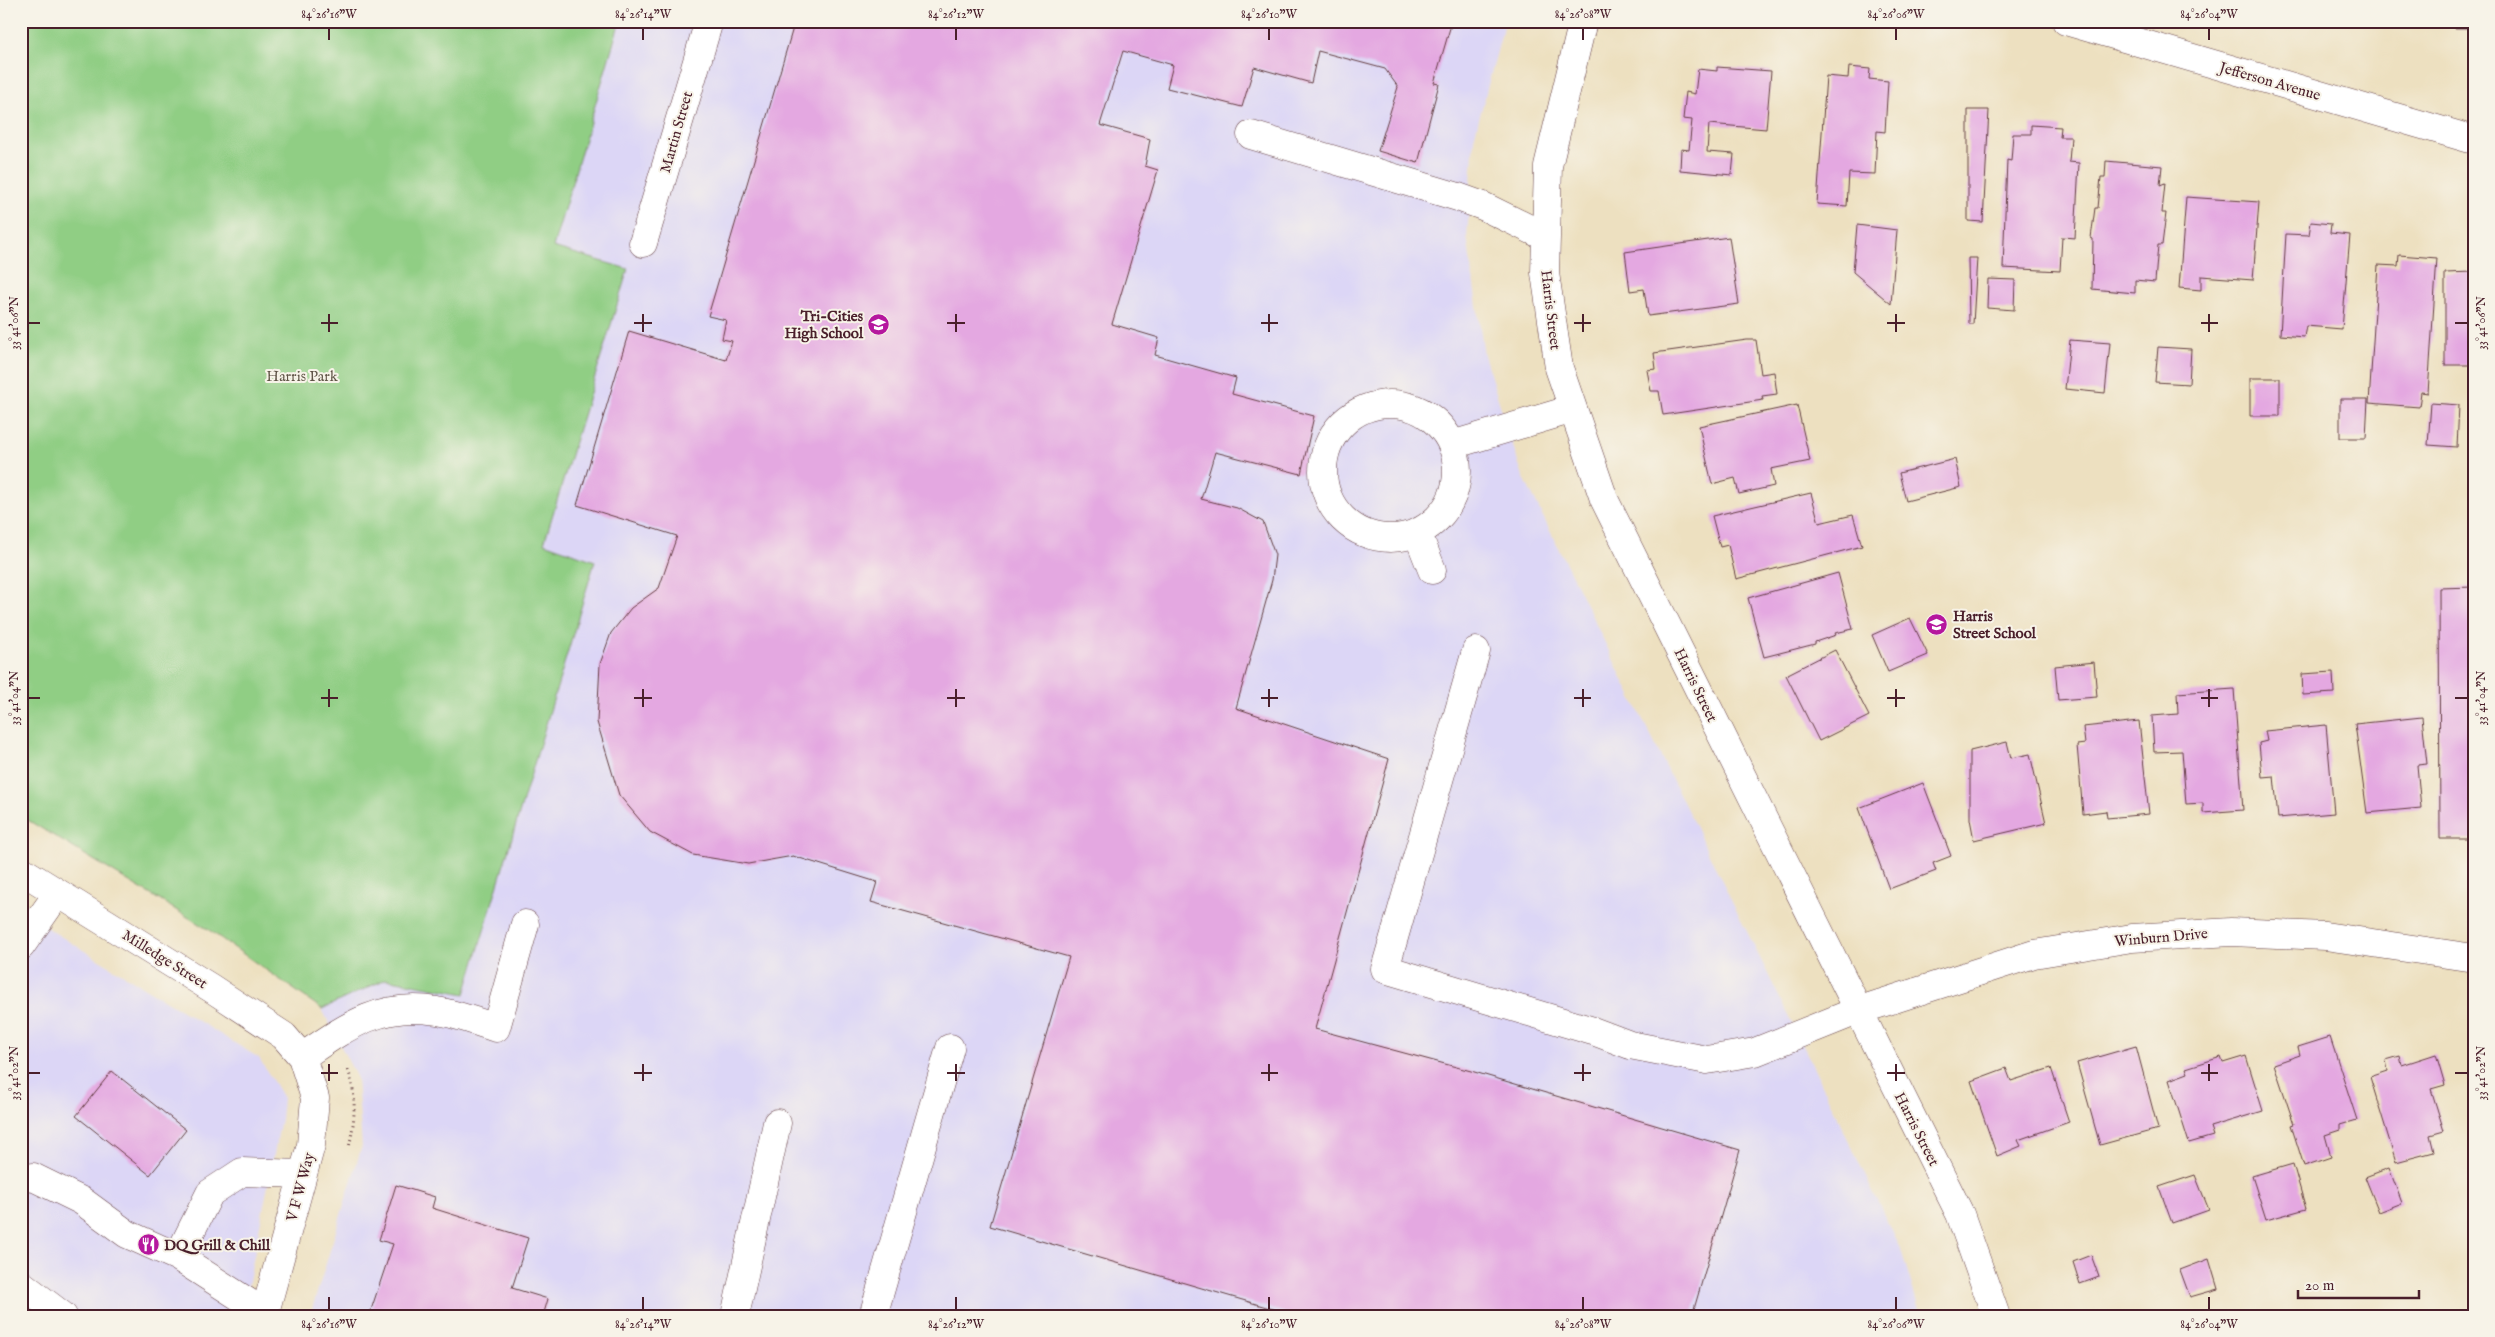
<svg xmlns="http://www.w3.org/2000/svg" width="2495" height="1337" font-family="'IM FELL English',serif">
<rect width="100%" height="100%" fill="#f7f3e8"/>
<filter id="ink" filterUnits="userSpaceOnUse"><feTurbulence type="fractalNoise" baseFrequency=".02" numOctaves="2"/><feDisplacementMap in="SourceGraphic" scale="10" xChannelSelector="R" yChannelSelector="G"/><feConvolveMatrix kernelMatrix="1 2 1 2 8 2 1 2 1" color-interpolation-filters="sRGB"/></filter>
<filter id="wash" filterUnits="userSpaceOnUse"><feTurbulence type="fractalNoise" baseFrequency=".0096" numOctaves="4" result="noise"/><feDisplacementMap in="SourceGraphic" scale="20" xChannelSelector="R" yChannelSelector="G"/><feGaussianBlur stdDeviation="1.12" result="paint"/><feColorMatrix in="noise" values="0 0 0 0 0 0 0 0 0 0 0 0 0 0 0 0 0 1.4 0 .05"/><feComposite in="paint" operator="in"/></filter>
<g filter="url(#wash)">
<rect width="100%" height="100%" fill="#ede0c0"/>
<path fill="#dcd6f6" d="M21 21H1505L1474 138 1467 237 1484 355 1522 474 1814 1068 1902 1253 1921 1316H310L362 1146 357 1078 322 1009 209 930 21 816Z
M21 912 259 1058 283 1098 281 1119 242 1316H21Z"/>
<path fill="#90ce84" stroke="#6d7658" d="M21 21H620L553 247 628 269 544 543 595 561 465 994 386 979 322 1009 209 930 21 816Z"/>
<g id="blocks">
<path fill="#e4a8e1" d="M795 21H1452L1434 83 1439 84 1418 163 1378 151 1398 87 1385 69 1318 51 1311 83 1254 67 1242 107 1167 88 1173 65 1123 51 1100 125 1150 139 1145 166 1158 170 1112 324 1159 338 1155 355 1236 378 1232 394 1314 416 1301 474 1215 452 1201 499 1237 508 1263 522 1275 555 1272 580 1236 708 1389 759 1315 1029 1471 1071 1740 1150 1692 1316H1297L990 1226 1069 957 871 902 877 882 793 856 748 864 693 855 650 832 619 795 597 722 600 664 611 633 631 608 659 588 677 536 577 505 629 331 726 360 732 341 722 339 726 320 708 316Z
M2454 21H2474V28H2454Z
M1717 67 1771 71 1766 129 1709 124 1707 152 1734 154 1732 175 1680 170 1681 149 1689 150 1692 120 1683 119 1686 92 1695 94 1698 69 1717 71Z
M1849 67 1870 69 1869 79 1888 81 1885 132 1877 131 1875 174 1849 173 1847 206 1817 204 1826 76 1848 78Z
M1968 110H1989L1983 222 1968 221Z
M2031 125 2061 127 2060 137H2071L2069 162 2079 163 2075 238 2062 237 2060 271 2003 268 2007 160 2011 161 2013 134H2031Z
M2106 161 2162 166 2160 185 2165 183 2162 213H2166L2162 245H2158L2155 282 2135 280V293L2092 289 2093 239 2091 238 2095 208H2098L2101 177H2105Z
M2186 197 2259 202 2253 280 2201 276V290L2179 288Z
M2311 222 2331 224 2330 233 2350 235 2342 329 2306 326 2304 337 2280 335 2286 234 2309 235Z
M1857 225 1897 230 1891 304 1853 272Z
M1729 237 1739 304 1648 316 1644 289 1630 291 1625 252Z
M2399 255 2437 258 2428 393 2421 392 2419 407 2369 403 2378 265 2398 266Z
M1968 258H1977L1973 324H1969Z
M2474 272V365H2445V273Z
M1988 279 2015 280 2014 310 1987 308Z
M1747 340H1756L1761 374 1774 372 1777 394 1762 396 1763 400 1663 415 1659 391H1651L1647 370 1656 369 1654 353Z
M2070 340 2110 343 2105 393 2065 389Z
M2158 347 2191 349 2189 384 2155 382Z
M2250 378H2280V416H2250Z
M2340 399H2368L2366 438H2340Z
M2431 403 2459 405 2457 447 2428 445Z
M1797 405 1810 461 1771 469 1774 486 1739 494 1735 478 1712 484 1699 426Z
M1955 459 1961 487 1906 501 1899 473Z
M1811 493 1819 523 1853 515 1862 546 1736 579 1728 545 1720 547 1712 516Z
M1838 573 1853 629 1835 633 1836 635 1815 642V644L1764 657 1748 598Z
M2474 587V839H2440L2439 588Z
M1910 618 1928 655 1888 672 1872 635Z
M1835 650 1869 716 1819 741 1786 675Z
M2094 662 2097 697 2058 700 2055 666Z
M2333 672 2334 693 2303 695 2302 674Z
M2234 689 2243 810 2203 813V803L2186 804 2182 751 2154 752 2152 716 2178 714 2177 693Z
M2422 717 2427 764 2417 765 2421 808 2367 813 2355 724Z
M2139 721 2149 814 2107 818 2106 811 2083 814 2077 745 2085 744 2083 727Z
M2326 725 2334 813 2278 818 2274 776 2262 777 2259 743 2267 741 2265 731Z
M2007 742 2011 758 2030 754 2046 823 1974 840 1970 819V751Z
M1923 783 1951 856 1933 863 1936 871 1889 889 1859 808Z
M2330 1037 2357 1120 2340 1125V1130L2325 1135 2331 1157 2304 1166 2291 1125 2294 1124 2274 1064 2300 1055 2298 1047Z
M2136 1046 2158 1129 2100 1145 2077 1063Z
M2436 1054 2445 1085 2431 1089 2444 1131 2430 1135 2434 1152 2396 1162 2370 1077 2388 1071 2386 1060 2400 1056 2402 1065Z
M2246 1056 2263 1111 2210 1127 2213 1136 2189 1143 2169 1080 2188 1073 2186 1068 2221 1057 2223 1063Z
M2006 1068 2011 1081 2051 1068 2069 1122 2018 1140 2021 1146 1997 1156 1971 1081Z
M112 1071 186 1130 150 1175 76 1116Z
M2293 1164 2306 1209 2266 1220 2252 1176Z
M2389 1168 2402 1203 2379 1212 2365 1177Z
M2195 1175 2209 1210 2172 1223 2159 1187Z
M396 1185 435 1197 432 1208 528 1238 512 1288 548 1299 543 1316H369L393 1244 379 1240Z
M2091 1255 2099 1277 2080 1284 2073 1262Z
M2209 1259 2218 1289 2190 1297 2180 1270Z"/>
</g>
</g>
<g filter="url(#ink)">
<use href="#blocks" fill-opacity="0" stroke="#623c41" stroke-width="1"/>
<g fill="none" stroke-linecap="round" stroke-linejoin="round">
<defs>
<path id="minor" d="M1583 21 1548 166 1545 273 1559 368 1604 499 1960 1214 1996 1316
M2066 21 2474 140
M1251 135 1458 197 1483 206 1546 237
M643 243 709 21
M1323 471a67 67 0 1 1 134 0a67 67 0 1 1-134 0Z
M1452 445 1573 409
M1417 532 1432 570
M1476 651 1385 969 1593 1031 1630 1045 1707 1060 1755 1052 1857 1011 2034 954 2132 938 2231 932 2325 936 2474 958
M21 870 211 988 284 1036 302 1057 315 1098 311 1145 264 1316
M21 946 58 893
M302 1057C346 1027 381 1001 437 1011 457 1014 477 1022 496 1028L525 924
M21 1179 33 1177 82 1201 127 1234 178 1257
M265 1313 178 1257 210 1193 242 1172 303 1174
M735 1316 777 1123
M873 1316 950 1048"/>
<path id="major" d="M21 1284 63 1316"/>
</defs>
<use href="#minor" stroke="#623c41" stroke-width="29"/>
<use href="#major" stroke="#623c41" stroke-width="29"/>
<path stroke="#623c41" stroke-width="3" stroke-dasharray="1 4" stroke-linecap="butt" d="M348 1070C357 1094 355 1122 349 1147"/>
<use href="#minor" stroke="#fff" stroke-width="28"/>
<use href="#major" stroke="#fff" stroke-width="28"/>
</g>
</g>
<path fill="none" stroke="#4a1f2b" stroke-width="2" d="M329 28V40M643 28V40M956 28V40M1269 28V40M1583 28V40M1896 28V40M2209 28V40M329 314V332M643 314V332M956 314V332M1269 314V332M1583 314V332M1896 314V332M2209 314V332M28 323H40M321 323H338M634 323H652M947 323H965M1261 323H1278M1574 323H1591M1887 323H1905M2201 323H2218M2455 323H2468M329 689V707M643 689V707M956 689V707M1269 689V707M1583 689V707M1896 689V707M2209 689V707M28 698H40M321 698H338M634 698H652M947 698H965M1261 698H1278M1574 698H1591M1887 698H1905M2201 698H2218M2455 698H2468M329 1064V1081M643 1064V1081M956 1064V1081M1269 1064V1081M1583 1064V1081M1896 1064V1081M2209 1064V1081M28 1073H40M321 1073H338M634 1073H652M947 1073H965M1261 1073H1278M1574 1073H1591M1887 1073H1905M2201 1073H2218M2455 1073H2468M329 1297V1310M643 1297V1310M956 1297V1310M1269 1297V1310M1583 1297V1310M1896 1297V1310M2209 1297V1310"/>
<defs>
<symbol id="school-disc" viewBox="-11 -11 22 22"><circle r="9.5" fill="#b5179e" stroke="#f7f3e8"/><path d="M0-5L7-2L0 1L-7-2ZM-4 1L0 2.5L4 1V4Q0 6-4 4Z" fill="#fff"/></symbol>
<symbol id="restaurant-disc" viewBox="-11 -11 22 22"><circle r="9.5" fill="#b5179e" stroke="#f7f3e8"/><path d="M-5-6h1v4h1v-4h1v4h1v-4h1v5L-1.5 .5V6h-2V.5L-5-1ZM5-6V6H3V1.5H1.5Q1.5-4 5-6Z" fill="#fff"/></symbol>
</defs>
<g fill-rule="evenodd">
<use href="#school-disc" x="866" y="312" width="25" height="25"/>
<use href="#school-disc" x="1924" y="612" width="25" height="25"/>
<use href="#restaurant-disc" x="136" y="1232" width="25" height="25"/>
</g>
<g text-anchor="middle" stroke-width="4" stroke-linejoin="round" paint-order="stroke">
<g font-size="15" fill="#4a1f2b" stroke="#f7f3e8">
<text transform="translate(2270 81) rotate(16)" y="5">Jefferson Avenue</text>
<text transform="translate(676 132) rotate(-74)" y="5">Martin Street</text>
<text transform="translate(1551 310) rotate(83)" y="5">Harris Street</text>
<text transform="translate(1696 685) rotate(64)" y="5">Harris Street</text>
<text transform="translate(2161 937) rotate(-5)" y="5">Winburn Drive</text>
<text transform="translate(165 959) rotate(32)" y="5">Milledge Street</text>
<text transform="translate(1917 1129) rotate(63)" y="5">Harris Street</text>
<text transform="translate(300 1187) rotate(-75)" y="5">V F W Way</text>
</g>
<g font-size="15" font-weight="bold" fill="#4a1f2b" stroke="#f7f3e8" text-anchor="start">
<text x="863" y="321" text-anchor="end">Tri-Cities<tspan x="863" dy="17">High School</tspan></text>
<text x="1953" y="621">Harris<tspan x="1953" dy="17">Street School</tspan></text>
<text x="164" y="1250">DQ Grill &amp; Chill</text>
</g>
<g font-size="15" fill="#5f5446" stroke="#f7f3e8">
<text x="302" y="381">Harris Park</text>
</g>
</g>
<rect width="2495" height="1337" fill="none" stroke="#f7f3e8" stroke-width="55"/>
<path d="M2298 1290v8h121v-8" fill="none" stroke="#4a1f2b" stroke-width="2.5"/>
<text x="2305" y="1290" font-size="15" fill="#4a1f2b" stroke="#f7f3e8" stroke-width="4" paint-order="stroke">20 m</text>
<rect x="28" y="28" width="2440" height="1282" fill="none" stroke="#4a1f2b" stroke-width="2"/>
<g font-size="12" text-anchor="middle" fill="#4a1f2b">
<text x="329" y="18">84°26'16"W</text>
<text x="643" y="18">84°26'14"W</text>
<text x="956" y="18">84°26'12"W</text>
<text x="1269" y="18">84°26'10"W</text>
<text x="1583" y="18">84°26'08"W</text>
<text x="1896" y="18">84°26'06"W</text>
<text x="2209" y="18">84°26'04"W</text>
<text transform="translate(14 323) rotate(-90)" y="4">33°41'06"N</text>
<text transform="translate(2481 323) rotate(-90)" y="4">33°41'06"N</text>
<text transform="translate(14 698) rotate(-90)" y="4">33°41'04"N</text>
<text transform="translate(2481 698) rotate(-90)" y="4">33°41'04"N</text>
<text transform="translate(14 1073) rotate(-90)" y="4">33°41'02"N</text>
<text transform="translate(2481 1073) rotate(-90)" y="4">33°41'02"N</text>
<text x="329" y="1328">84°26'16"W</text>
<text x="643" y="1328">84°26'14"W</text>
<text x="956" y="1328">84°26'12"W</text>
<text x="1269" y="1328">84°26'10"W</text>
<text x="1583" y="1328">84°26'08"W</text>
<text x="1896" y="1328">84°26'06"W</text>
<text x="2209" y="1328">84°26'04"W</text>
</g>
</svg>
